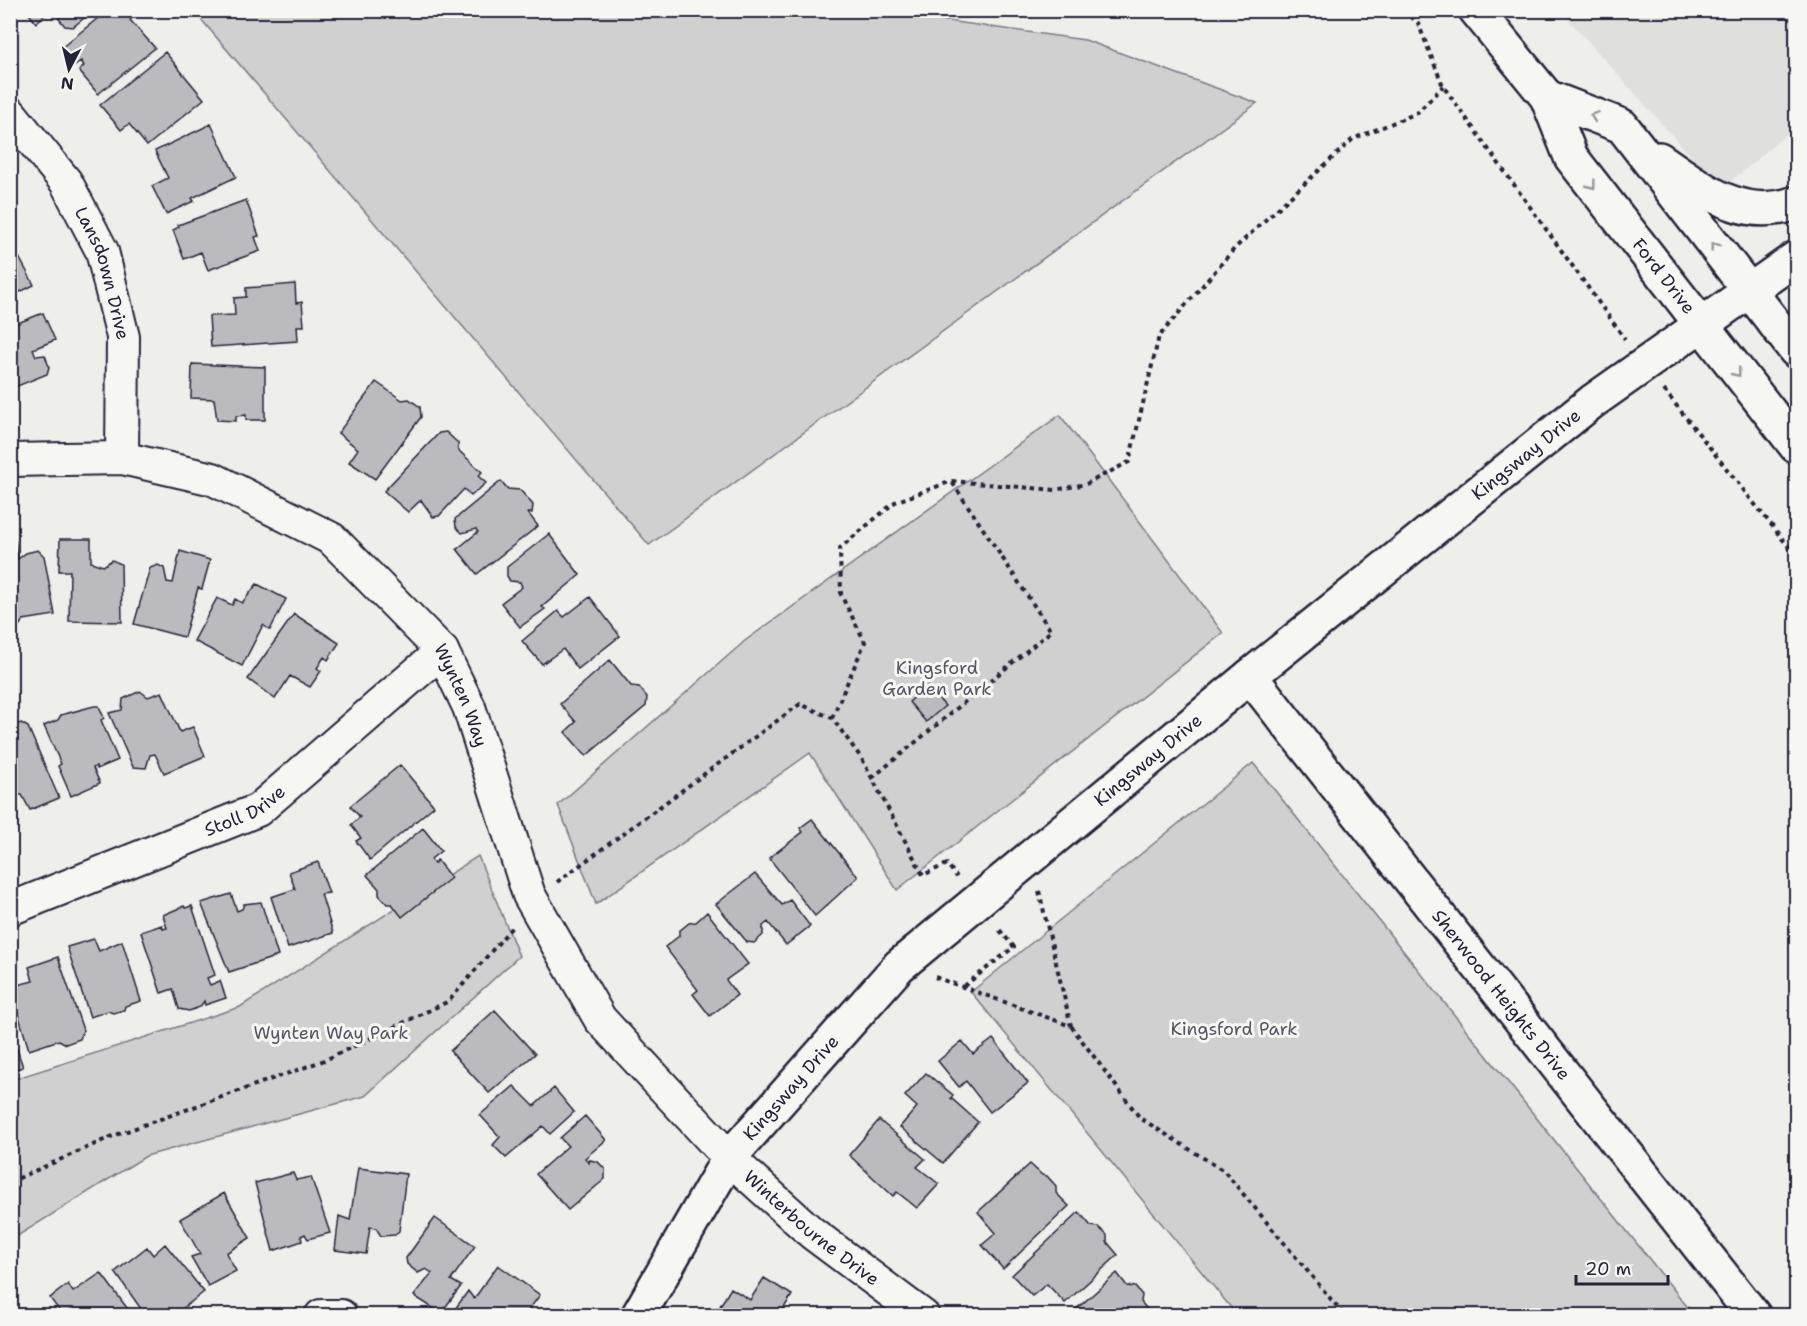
<svg xmlns="http://www.w3.org/2000/svg" width="1807" height="1326" font-family="'Shantell Sans',sans-serif">
<rect width="100%" height="100%" fill="#eeeeeb"/>
<filter id="ink" filterUnits="userSpaceOnUse"><feTurbulence type="fractalNoise" baseFrequency=".0167" numOctaves="2"/><feDisplacementMap in="SourceGraphic" scale="12" xChannelSelector="R" yChannelSelector="G"/><feConvolveMatrix kernelMatrix="1 2 1 2 8 2 1 2 1" color-interpolation-filters="sRGB"/></filter>
<g filter="url(#ink)">
<path fill="#dfdfde" d="M1561 11H1796V126L1721 190Z"/>
<path fill="#d0d0d1" stroke="#797986" stroke-width="1.5" d="M194 11H876L1085 40 1257 103 649 545Z
M1060 415 1223 633 897 890 810 753 596 904 558 805 746 640Z
M1253 763 1694 1315H1237L971 992Z
M478 856 519 956 365 1096 146 1156 11 1240V1080L240 1007Z"/>
<path fill="#bbbbbf" stroke="#22223b" stroke-width="1.5" d="M26 10H50L36 23Z
M58 10H94L73 27 65 26 59 19Z
M108 10H130L135 16 130 20 155 48 98 94 79 71 84 66 81 61 75 66 61 48Z
M165 52 204 99 147 146 129 124 121 130 100 105Z
M211 124 236 177 192 198 194 201 166 214 152 186 168 178 155 151Z
M246 200 259 236 255 237 260 251 208 270 201 252 184 259 173 230 179 227 178 225Z
M19 257 34 285 10 297V261Z
M295 284 296 303 302 302 304 326H297L298 341 211 347 209 316 235 315 234 298 246 297V288Z
M43 313 55 340 33 349 36 356 45 355 49 367 47 374 10 389V326Z
M192 364 265 367V420H246V415L236 416V421L217 420 214 399 191 398Z
M376 382 402 400 409 399 420 407 421 417 375 479 349 462 358 449 338 433Z
M446 432 458 443V450L482 472 478 476 486 483 471 496 464 489 439 516 433 517 421 500 408 512 384 491 439 433Z
M501 481 508 489 520 490 533 505 532 513H528L538 526 477 574 457 549 478 532 476 529 462 533 456 527 455 519Z
M549 534 580 575 542 607 545 609 520 627 501 603 522 587 520 582 510 581 507 576V567Z
M60 539H91V562L103 566 112 560 121 564 122 622 69 621 70 571H59Z
M15 540 18 559 26 553 38 550 44 556 55 615 23 620 19 626 10 628V541Z
M180 551 210 560 202 589 198 588 184 637 134 624 150 568 158 565 164 568 167 582 173 583Z
M257 584 286 599 270 630 263 625 242 666 194 641 217 598 232 605 235 599 242 603Z
M590 597 620 636 578 669 563 649 542 664 522 641 558 611 564 617Z
M294 614 339 643 328 660 324 657 317 668 321 671 310 687 290 676 275 699 248 679Z
M610 660 631 686 639 687 647 697 646 706 586 756 565 732 576 722 560 704Z
M927 686 945 706 926 722 909 702Z
M140 691 148 697 162 692 180 732 193 727 205 756 164 773 155 754 150 755 146 768 133 767 109 713 122 710 123 699Z
M94 706H99L104 718 101 720 118 760 97 769 96 766 93 768 100 783 71 796 58 766 61 764 44 726 58 720 61 715Z
M21 723 28 727 59 798 30 810 22 795H18L16 801 10 804V727Z
M400 765 434 806 370 860 356 841 361 838 351 825 360 817 350 806Z
M812 819 858 877 815 916 769 858 803 832 800 828Z
M423 828 441 851 431 859 434 864 437 860 451 878 402 917 392 904H387L379 895V889L367 875Z
M318 862 329 893 321 894 333 933 288 948 271 897 295 889 289 872Z
M755 874 782 905 790 900 810 926 786 945 768 922 763 926V935L754 943 747 942 716 904Z
M231 894 237 911 242 909 244 904 261 902 278 956 229 972 201 903Z
M184 906 185 908 192 906 215 975 207 978 210 985 220 981 226 998 205 1005 204 1001 200 1007 189 1011 179 1009 173 989 161 993 141 932 162 925 163 929 167 928 163 915Z
M707 912 748 964 726 980 737 995 710 1016 693 994 698 990 665 947 679 936V931L689 923 696 922Z
M94 939 99 951 122 941 141 1001 125 1006 124 1010 113 1013 108 1011 90 1017 67 947Z
M58 957 83 1030 80 1039 66 1044 59 1040 29 1050 10 987 33 981 29 967Z
M495 1010 535 1054 489 1093 450 1051Z
M10 1029 23 1067 10 1071Z
M993 1039 1028 1083 990 1112 966 1081 959 1087 938 1061 962 1041 973 1054Z
M926 1073 953 1095 951 1098 978 1122 943 1163 900 1127 917 1107 905 1096Z
M514 1086 534 1106 554 1088 574 1112 550 1134 543 1126 506 1158 493 1145 500 1137 480 1115Z
M585 1116 606 1140 585 1158 589 1163 590 1160 598 1162 605 1169V1179L568 1210 536 1174 568 1146 560 1138Z
M879 1120 925 1159 917 1167 939 1184 917 1208 897 1192 893 1196 849 1155Z
M1030 1164 1042 1175 1047 1176 1056 1186V1193L1069 1206 1003 1269 982 1245 996 1233 978 1212Z
M358 1168 406 1174 399 1231 395 1235 381 1236 376 1228 370 1227 366 1254 335 1250 339 1216 350 1220Z
M293 1173 296 1180 311 1177 330 1233 308 1239 305 1234 301 1236 302 1241 273 1251 255 1183Z
M224 1193 250 1238 226 1253 236 1271 208 1286 191 1257 200 1254 180 1219Z
M1079 1212 1091 1226 1098 1227 1107 1235V1242L1118 1255 1065 1303 1047 1284 1032 1296 1012 1275Z
M435 1218 475 1246 451 1280 461 1286 441 1313 414 1296 432 1273 426 1269 418 1273 407 1264 406 1258Z
M165 1244 204 1292 173 1316H146L115 1272 147 1247 153 1255Z
M498 1265 540 1295 524 1316H450L468 1291 474 1299Z
M101 1273 133 1316H63L50 1298 68 1284 73 1292Z
M1117 1273 1127 1286 1135 1287 1142 1295 1141 1302 1152 1315 1074 1316 1072 1313Z
M764 1278 792 1295 782 1311 787 1316H720L724 1308 720 1306 731 1288 750 1300Z"/>
<g fill="none" stroke-linecap="round" stroke-linejoin="round">
<defs>
<g id="street">
<path id="s1" d="M10 113 66 182 102 251 123 337 122 458"/>
<path id="s2" d="M10 460 122 458 213 479 332 539 442 651 469 707 529 895 600 1019 729 1158 812 1233 923 1316"/>
<path id="s3" d="M10 909 258 810 442 651"/>
<path d="M321 1316H341"/>
</g>
<g id="secondary">
<path id="s4" d="M1476 10 1547 97 1571 157 1796 446"/>
<path d="M1547 97 1622 126 1796 351"/>
<path d="M1659 159C1702 188 1741 223 1796 203"/>
<path id="s5" d="M1250 676 1754 1316"/>
<path id="s6" d="M638 1316 729 1158 899 966 1250 676 1593 401 1796 258"/>
</g>
</defs>
<use href="#street" stroke="#22223b" stroke-width="36"/>
<use href="#secondary" stroke="#22223b" stroke-width="38"/>
<path stroke="#22223b" stroke-width="4" stroke-dasharray="4.5 4.5" stroke-linecap="butt" d="M1404 10 1418 23 1443 86 1625 339
M1664 390 1796 556
M832 718 865 642 841 595 840 548 895 502 952 481 1055 490 1086 484 1129 462 1159 336 1235 248 1353 139 1417 113 1443 86
M872 778 1051 631 952 482
M557 882 800 704 832 718 862 759 923 875 947 864 957 877
M935 977 1071 1026 1039 891
M964 986 1014 947 997 927
M1071 1026 1140 1118 1224 1171 1345 1316
M10 1182 113 1136 325 1060 449 1001 512 927"/>
<use href="#street" stroke="#f6f6f2" stroke-width="32"/>
<use href="#secondary" stroke="#f6f6f2" stroke-width="33"/>
</g>
<defs><path id="oneway-chevron" d="M-2-3.5L2.5 0L-2 3.5" fill="none" stroke-width="1.6" stroke-linecap="round" stroke-linejoin="round" transform="scale(1.5)"/></defs>
<g stroke="#9797a0">
<use href="#oneway-chevron" transform="translate(1594 116) rotate(-159)"/>
<use href="#oneway-chevron" transform="translate(1592 185) rotate(53)"/>
<use href="#oneway-chevron" transform="translate(1714 246) rotate(-128)"/>
<use href="#oneway-chevron" transform="translate(1737 373) rotate(51)"/>
</g>
</g>
<g text-anchor="middle" stroke-width="6" stroke-linejoin="round" paint-order="stroke">
<g font-size="18" fill="#22223b" stroke="#f6f6f2">
<text dy="6" stroke="none"><textPath href="#s1" startOffset="188">Lansdown Drive</textPath></text>
<text dy="6" stroke="none"><textPath href="#s4" startOffset="328">Ford Drive</textPath></text>
<text dy="6" stroke="none"><textPath href="#s6" startOffset="1248">Kingsway Drive</textPath></text>
<text dy="6" stroke="none"><textPath href="#s2" startOffset="544">Wynten Way</textPath></text>
<text dy="6" stroke="none"><textPath href="#s6" startOffset="762">Kingsway Drive</textPath></text>
<text dy="6" stroke="none"><textPath href="#s3" startOffset="255">Stoll Drive</textPath></text>
<text dy="6" stroke="none"><textPath href="#s5" startOffset="406">Sherwood Heights Drive</textPath></text>
<text dy="6" stroke="none"><textPath href="#s6" startOffset="276">Kingsway Drive</textPath></text>
<text dy="6" stroke="none"><textPath href="#s2" startOffset="1196">Winterbourne Drive</textPath></text>
</g>
<g font-size="18" fill="#565668" stroke="#f6f6f2">
<text x="937" y="674">Kingsford<tspan x="937" dy="21">Garden Park</tspan></text>
<text x="1234" y="1035">Kingsford Park</text>
<text x="331" y="1039">Wynten Way Park</text>
</g>
</g>
<rect width="1807" height="1326" fill="none" stroke="#f6f6f2" stroke-width="36"/>
<rect x="18" y="18" width="1771" height="1290" fill="none" stroke="#22223b" stroke-width="2" filter="url(#ink)"/>
<g transform="translate(69 69) rotate(187)" stroke="#f6f6f2" stroke-width="4.5" paint-order="stroke">
<path d="M0-4.5L10 22L0 15L-10 22Z" fill="#22223b"/>
<text y="-9" font-size="16" font-weight="bold" text-anchor="middle" fill="#22223b">N</text>
</g>
<path d="M1576 1275v9h92v-9" fill="none" stroke="#22223b" stroke-width="3"/>
<text x="1585" y="1275" font-size="18" fill="#22223b" stroke="#f6f6f2" stroke-width="4.5" paint-order="stroke">20 m</text>
</svg>
